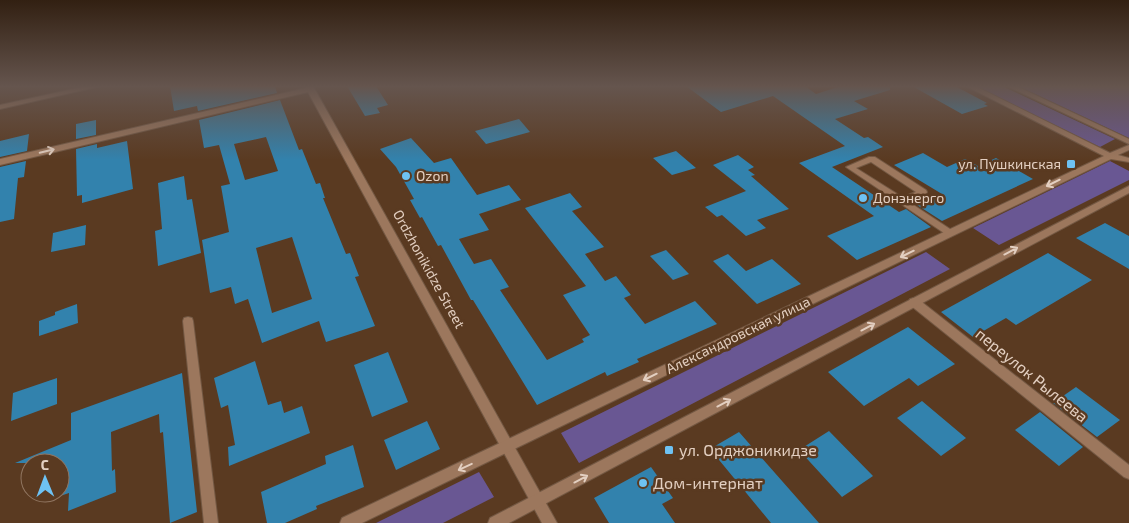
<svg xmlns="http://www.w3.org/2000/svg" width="1129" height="523" font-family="'Exo 2',sans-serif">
<rect width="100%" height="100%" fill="#5a3a21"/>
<path fill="#695793" d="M975 86H1002L1115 139 1100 147Z
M1018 86H1129V138Z
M1110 161 1129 171V180L999 245 973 228Z
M926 252 950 269 579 463 561 433Z
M479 472 494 497 443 523H376Z"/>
<path fill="#3282ad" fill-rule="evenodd" d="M170 86H275L277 93 198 111 197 106 174 111Z
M347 86H376L388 105 377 108 380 113 365 116Z
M686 86H805L816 94 841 86H890V90L854 101 868 109 835 119 864 138 868 137 883 147 832 167 899 212 906 209 931 227 857 260 827 236 874 216 799 163 845 146 773 96 721 112Z
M912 86H955L987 103 984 104 988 106 962 114Z
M280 100 299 150 302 149 316 184 320 183 325 198H323L346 254 350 253 359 276 355 277 375 326 326 342 319 321 262 343 248 299 235 304 231 287 210 293 202 240 229 232 221 186 230 184 219 145 204 148 199 120ZM266 137 278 171 245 180 234 144ZM292 237 312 299 272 313 256 248Z
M519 119 530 132 486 144 475 131Z
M96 120V135L76 139V124Z
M29 134 27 151 0 157V141Z
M411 138 434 163 451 158 477 195 509 185 521 200 479 214 489 230 459 239 474 264 491 259 509 287 500 290 547 360 584 342 582 339 590 335 563 295 586 286 525 208 570 193 582 207 572 211 604 247 585 254 605 281 616 276 631 295 624 298 645 324 695 301 717 324 637 359 639 362 607 376 605 372 537 405 473 300H471L441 245 438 246 422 217 420 218 410 200 414 199 396 167 380 149Z
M127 141 133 189 82 203V195L77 196 76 149 97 144V148Z
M676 151 696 168 672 175 653 158Z
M923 153 947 167 965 159 978 166 996 158 1033 179 942 221 917 205 942 194 894 165Z
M738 155 754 167 748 170 755 175 751 176 789 209 757 220 766 228 746 236 722 215 717 217 705 207 746 191 713 165Z
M26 161 24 177 18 178 14 219 0 222V167Z
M184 176 187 200 192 199 201 253 158 266 155 231 162 229 158 183Z
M1105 223 1129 236V269L1076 238Z
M86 225 85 245 51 252 53 233Z
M666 250 689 274 673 280 650 256Z
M1048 253 1092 280 1016 325 1006 318 973 337 941 312Z
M728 254 746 271 772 259 801 284 757 304 713 261Z
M77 304 78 323 39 336V321L55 315V312Z
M908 327 955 364 918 386 909 378 864 406 828 372Z
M388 352 408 402 372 417 354 365Z
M255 361 268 405 281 401 284 413 302 406 310 433 229 466 228 447 235 445 228 405 221 408 214 378Z
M182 373 197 512 170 523 163 432 160 433 159 414 111 432 112 471 115 469 116 492 68 511 69 493 60 496V463H15L71 440V413Z
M57 378V404L11 421 13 393Z
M1076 387 1120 420 1097 437 1053 403Z
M922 401 966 438 941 456 897 418Z
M1040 412 1083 447 1059 466 1015 430Z
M427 421 440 449 396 470 384 440Z
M829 431 873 476 842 497 799 450Z
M739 432 819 523H771L710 449Z
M353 445 364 487 316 506 317 509 285 523H267L261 492 326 464 325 456Z
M651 467 673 498 662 504 675 523H609L594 498Z"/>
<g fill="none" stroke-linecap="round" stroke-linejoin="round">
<defs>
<path id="service" d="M87 86H101L0 109V105Z
M869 157H875L926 190 927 192 926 194 909 202 953 231 955 233 953 235H947L846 167ZM871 162 916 192 902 197 856 168Z
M188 317 192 318 193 321 218 523H204L183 321 184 318Z"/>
<path id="minor" d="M306 86H313L557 523H542L308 92 0 165V159L306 88Z
M914 298 918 299 1129 465V479L1124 477 910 305 909 302 910 299Z"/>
<path id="tertiary" d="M966 86H975L1110 153 1129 145V150L1118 155 1129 158V162L1111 159 362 523H340L342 518 1104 156Z
M1007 86H1016L1129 139V144Z
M1129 186V193L509 523H488L490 518Z"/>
</defs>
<use href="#service" stroke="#735843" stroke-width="2"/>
<use href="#minor" stroke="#735843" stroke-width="2"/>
<use href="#tertiary" stroke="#735843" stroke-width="2"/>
<use href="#service" fill="#9c775d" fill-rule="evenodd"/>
<use href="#minor" fill="#9c775d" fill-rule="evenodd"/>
<use href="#tertiary" fill="#9c775d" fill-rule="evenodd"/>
</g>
<defs><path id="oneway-shaft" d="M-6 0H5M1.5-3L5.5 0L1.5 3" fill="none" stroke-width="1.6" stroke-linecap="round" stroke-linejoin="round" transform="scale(1.25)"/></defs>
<g stroke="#e3cfc1">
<use href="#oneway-shaft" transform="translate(47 151) rotate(-13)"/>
<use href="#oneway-shaft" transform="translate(1053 183) rotate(154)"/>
<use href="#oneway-shaft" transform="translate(1011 251) rotate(-28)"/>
<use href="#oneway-shaft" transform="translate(907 254) rotate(154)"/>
<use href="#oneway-shaft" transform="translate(868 327) rotate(-28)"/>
<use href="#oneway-shaft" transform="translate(650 377) rotate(154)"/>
<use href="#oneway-shaft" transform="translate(724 403) rotate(-28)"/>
<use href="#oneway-shaft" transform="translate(465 467) rotate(155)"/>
<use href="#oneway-shaft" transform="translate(581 479) rotate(-28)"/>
</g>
<linearGradient id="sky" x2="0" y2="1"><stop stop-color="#322012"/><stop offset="0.54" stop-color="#65554e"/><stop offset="1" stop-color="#65554e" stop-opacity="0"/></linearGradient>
<rect width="1129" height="160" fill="url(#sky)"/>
<g fill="#6ec2f3" stroke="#5a3a21" stroke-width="2">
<rect x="1066" y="159" width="10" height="10" rx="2.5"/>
<circle cx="406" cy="176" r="5"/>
<circle cx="863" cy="198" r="5"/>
<rect x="664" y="445" width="10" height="10" rx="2.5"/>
<circle cx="643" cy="483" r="5"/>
</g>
<g text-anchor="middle" stroke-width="5" stroke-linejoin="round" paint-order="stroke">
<g font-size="14" fill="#e3cfc1" stroke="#5a3a21" text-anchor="start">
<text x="1061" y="169" text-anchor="end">ул. Пушкинская</text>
<text x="416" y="181">Ozon</text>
<text x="873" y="203">Донэнерго</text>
</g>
<g font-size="14" fill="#e3cfc1" stroke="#5a3a21">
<text transform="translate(429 269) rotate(61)" y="5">Ordzhonikidze Street</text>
<text transform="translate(738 335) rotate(-26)" y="5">Александровская улица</text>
</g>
<g font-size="16" fill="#e3cfc1" stroke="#5a3a21">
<text transform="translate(1032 375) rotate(39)" y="6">переулок Рылеева</text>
</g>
<g font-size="16" fill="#e3cfc1" stroke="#5a3a21" text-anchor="start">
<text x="679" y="456">ул. Орджоникидзе</text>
<text x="653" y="489">Дом-интернат</text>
</g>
</g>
<g transform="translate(45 478) rotate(359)"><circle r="24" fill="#5a3a21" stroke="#917661"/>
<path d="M0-4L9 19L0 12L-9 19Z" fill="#6ec2f3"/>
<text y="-8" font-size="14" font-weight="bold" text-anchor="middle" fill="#e3cfc1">С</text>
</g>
</svg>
